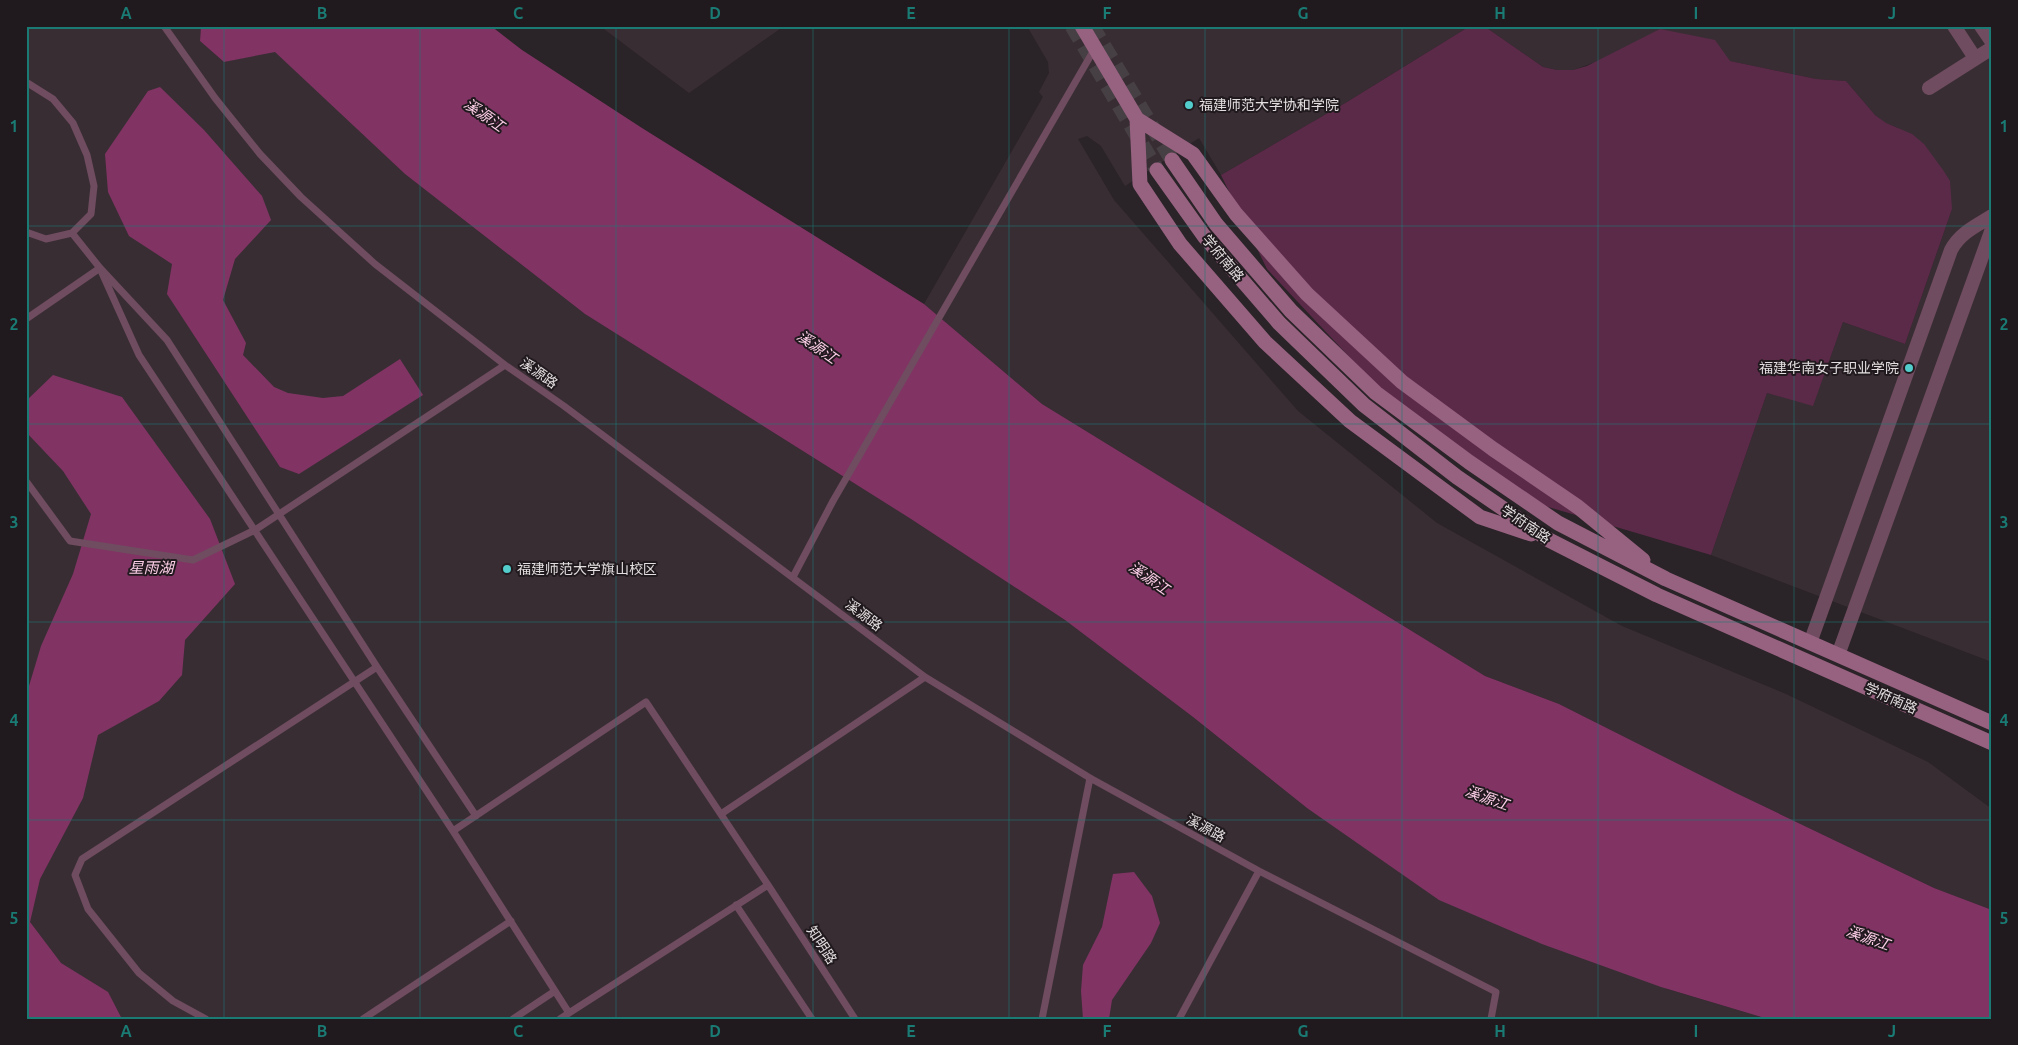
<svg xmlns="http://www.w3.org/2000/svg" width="2018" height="1045" font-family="Ubuntu,'Noto Sans SC',sans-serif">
<rect width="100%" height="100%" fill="#2a2327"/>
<path fill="#392d34" d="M26 26H201L200 41 224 62 275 51 405 174 585 314 911 519 1065 620 1193 717 1307 808 1667 989 1768 1019H26Z
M600 26H784L689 93Z
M1027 26H1470L1347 102 1221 175 1199 138 1125 186 1101 146 1087 136 1078 139 1114 200 1298 411 1437 523 1622 626 1786 694 1928 762 1992 809V910L1934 888 1736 793 1559 704 1485 676 1042 404 924 304 1043 97 1039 92 1049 73 1048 62Z
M1484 26H1992V662L1711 555 1767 393 1813 405 1843 322 1905 344 1952 209 1898 128 1885 123 1875 115 1846 81 1816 79 1730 61 1601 60 1573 70H1557L1543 67Z"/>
<path fill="#5c2a49" d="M1470 26H1484L1543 67 1557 70H1573L1587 66 1660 29 1715 40 1730 61 1816 79 1846 81 1875 115 1886 123 1912 134 1924 144 1943 170 1950 181 1952 209 1905 344 1843 322 1813 406 1767 393 1711 555 1545 506 1385 395 1267 269 1221 175 1347 102Z"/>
<path fill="#813464" d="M201 26H491L522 50 642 128 924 304 1042 404 1485 676 1559 704 1736 793 1934 888 1992 910V1019H1768L1661 987 1542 944 1439 900 1307 808 1193 717 1065 620 911 519 585 314 405 174 275 52 224 62 200 41Z
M160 87 204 130 262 196 271 220 235 259 223 300 246 343 243 355 274 387 288 393 323 398 343 396 400 359 423 395 299 474 280 467 167 294 172 264 129 236 108 192 105 154 148 91Z
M53 375 122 397 210 519 235 584 185 640 182 675 159 701 98 735 83 798 40 879 30 922 61 963 108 992 122 1019H26V696L41 646 73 574 91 514 63 471 26 432V401Z
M1134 872 1152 896 1160 923 1151 943 1112 1000 1109 1019H1083L1081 991 1083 965 1102 927 1113 874Z"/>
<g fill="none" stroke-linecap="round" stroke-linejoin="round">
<path stroke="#463f43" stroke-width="15" stroke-dasharray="15 8" stroke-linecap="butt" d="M1072 26 1157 170
M1092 26 1172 160"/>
<path stroke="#6f4c5f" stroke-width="7" d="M164 26 215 98 260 154 301 197 375 264 505 365
M26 82 53 99 73 123 87 155 94 186 91 214 72 233 46 239 26 232
M72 233 100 268 167 340 377 667 476 816
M102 273 139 355 453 831
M26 319 100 268
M26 481 70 541 193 560 255 530 505 365 564 406 925 677 1090 778 1259 871 1496 992 1491 1019
M793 577 833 501 1095 48
M646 702 768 885 569 1013 453 831Z
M721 814 925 677
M768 885 855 1019
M736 905 812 1019
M206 1019 173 1001 139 973 88 909 75 875 82 859 377 667
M363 1019 511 921
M513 1019 555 991
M560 1019 569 1013
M1042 1019 1090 778
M1179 1019 1259 871"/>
<path stroke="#6f4c5f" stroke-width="14" d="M1954 26 1975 58
M1981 26 1992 42
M1929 88 1992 48
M1810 643 1951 250C1960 233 1976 226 1992 216
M1838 655 1992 229"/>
<path stroke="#976180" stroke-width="15" d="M1082 26 1137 119 1193 154 1236 214 1307 294 1402 382 1493 449 1578 507 1643 560
M1137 119 1140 184 1180 244 1265 342 1350 421 1480 517 1531 534
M1172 160 1216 224 1291 311 1376 393 1469 462 1558 523 1666 579 1992 723
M1157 170 1204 236 1279 323 1364 405 1457 477 1549 540 1657 595 1992 743"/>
</g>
<path fill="none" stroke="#1a7b74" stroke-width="1" stroke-opacity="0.55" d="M224 26V1019M420 26V1019M616 26V1019M813 26V1019M1009 26V1019M1205 26V1019M1402 26V1019M1598 26V1019M1794 26V1019M26 226H1992M26 424H1992M26 622H1992M26 820H1992"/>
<g fill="#52cdcc" stroke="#20191d" stroke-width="2">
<circle cx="1189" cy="105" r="5"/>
<circle cx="1909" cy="368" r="5"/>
<circle cx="507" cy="569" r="5"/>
</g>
<g text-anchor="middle" stroke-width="4" stroke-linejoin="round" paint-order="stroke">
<g font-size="14" fill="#e2dddf" stroke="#20191d" text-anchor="start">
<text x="1199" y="110">福建师范大学协和学院</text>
<text x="1899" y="373" text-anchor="end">福建华南女子职业学院</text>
<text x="517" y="574">福建师范大学旗山校区</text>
</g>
<g font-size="14" fill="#e2dddf" stroke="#20191d">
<text transform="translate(1223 258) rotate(50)" y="5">学府南路</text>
<text transform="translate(539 373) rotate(35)" y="5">溪源路</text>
<text transform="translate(1526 524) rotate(34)" y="5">学府南路</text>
<text transform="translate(864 615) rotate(37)" y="5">溪源路</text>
<text transform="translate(1891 698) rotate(24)" y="5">学府南路</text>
<text transform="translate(1206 828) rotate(29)" y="5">溪源路</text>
<text transform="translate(822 945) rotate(57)" y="5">知明路</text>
</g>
<g font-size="15" font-style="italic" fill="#fccee7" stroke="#20191d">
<text transform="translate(484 115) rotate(35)" y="5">溪源江</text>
<text transform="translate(817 347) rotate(35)" y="5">溪源江</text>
<text x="151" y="573">星雨湖</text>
<text transform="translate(1149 578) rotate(35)" y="5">溪源江</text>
<text transform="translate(1487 798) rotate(20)" y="5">溪源江</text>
<text transform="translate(1868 938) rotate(20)" y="5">溪源江</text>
</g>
</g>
<rect width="2018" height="1045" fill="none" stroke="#20191d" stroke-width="55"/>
<rect x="28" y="28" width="1962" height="990" fill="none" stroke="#1a7b74" stroke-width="2"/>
<g font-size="16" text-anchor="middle" font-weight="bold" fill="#1a7b74">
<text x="126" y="19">A</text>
<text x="322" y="19">B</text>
<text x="518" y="19">C</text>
<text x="715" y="19">D</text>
<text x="911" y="19">E</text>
<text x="1107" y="19">F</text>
<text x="1303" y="19">G</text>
<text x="1500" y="19">H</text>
<text x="1696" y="19">I</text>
<text x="1892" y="19">J</text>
<text x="14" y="132">1</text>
<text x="2004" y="132">1</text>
<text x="14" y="330">2</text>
<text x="2004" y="330">2</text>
<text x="14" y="528">3</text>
<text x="2004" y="528">3</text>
<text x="14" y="726">4</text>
<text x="2004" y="726">4</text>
<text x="14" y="924">5</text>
<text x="2004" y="924">5</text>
<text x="126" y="1037">A</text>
<text x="322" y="1037">B</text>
<text x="518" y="1037">C</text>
<text x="715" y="1037">D</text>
<text x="911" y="1037">E</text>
<text x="1107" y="1037">F</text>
<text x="1303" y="1037">G</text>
<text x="1500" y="1037">H</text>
<text x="1696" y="1037">I</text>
<text x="1892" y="1037">J</text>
</g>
</svg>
